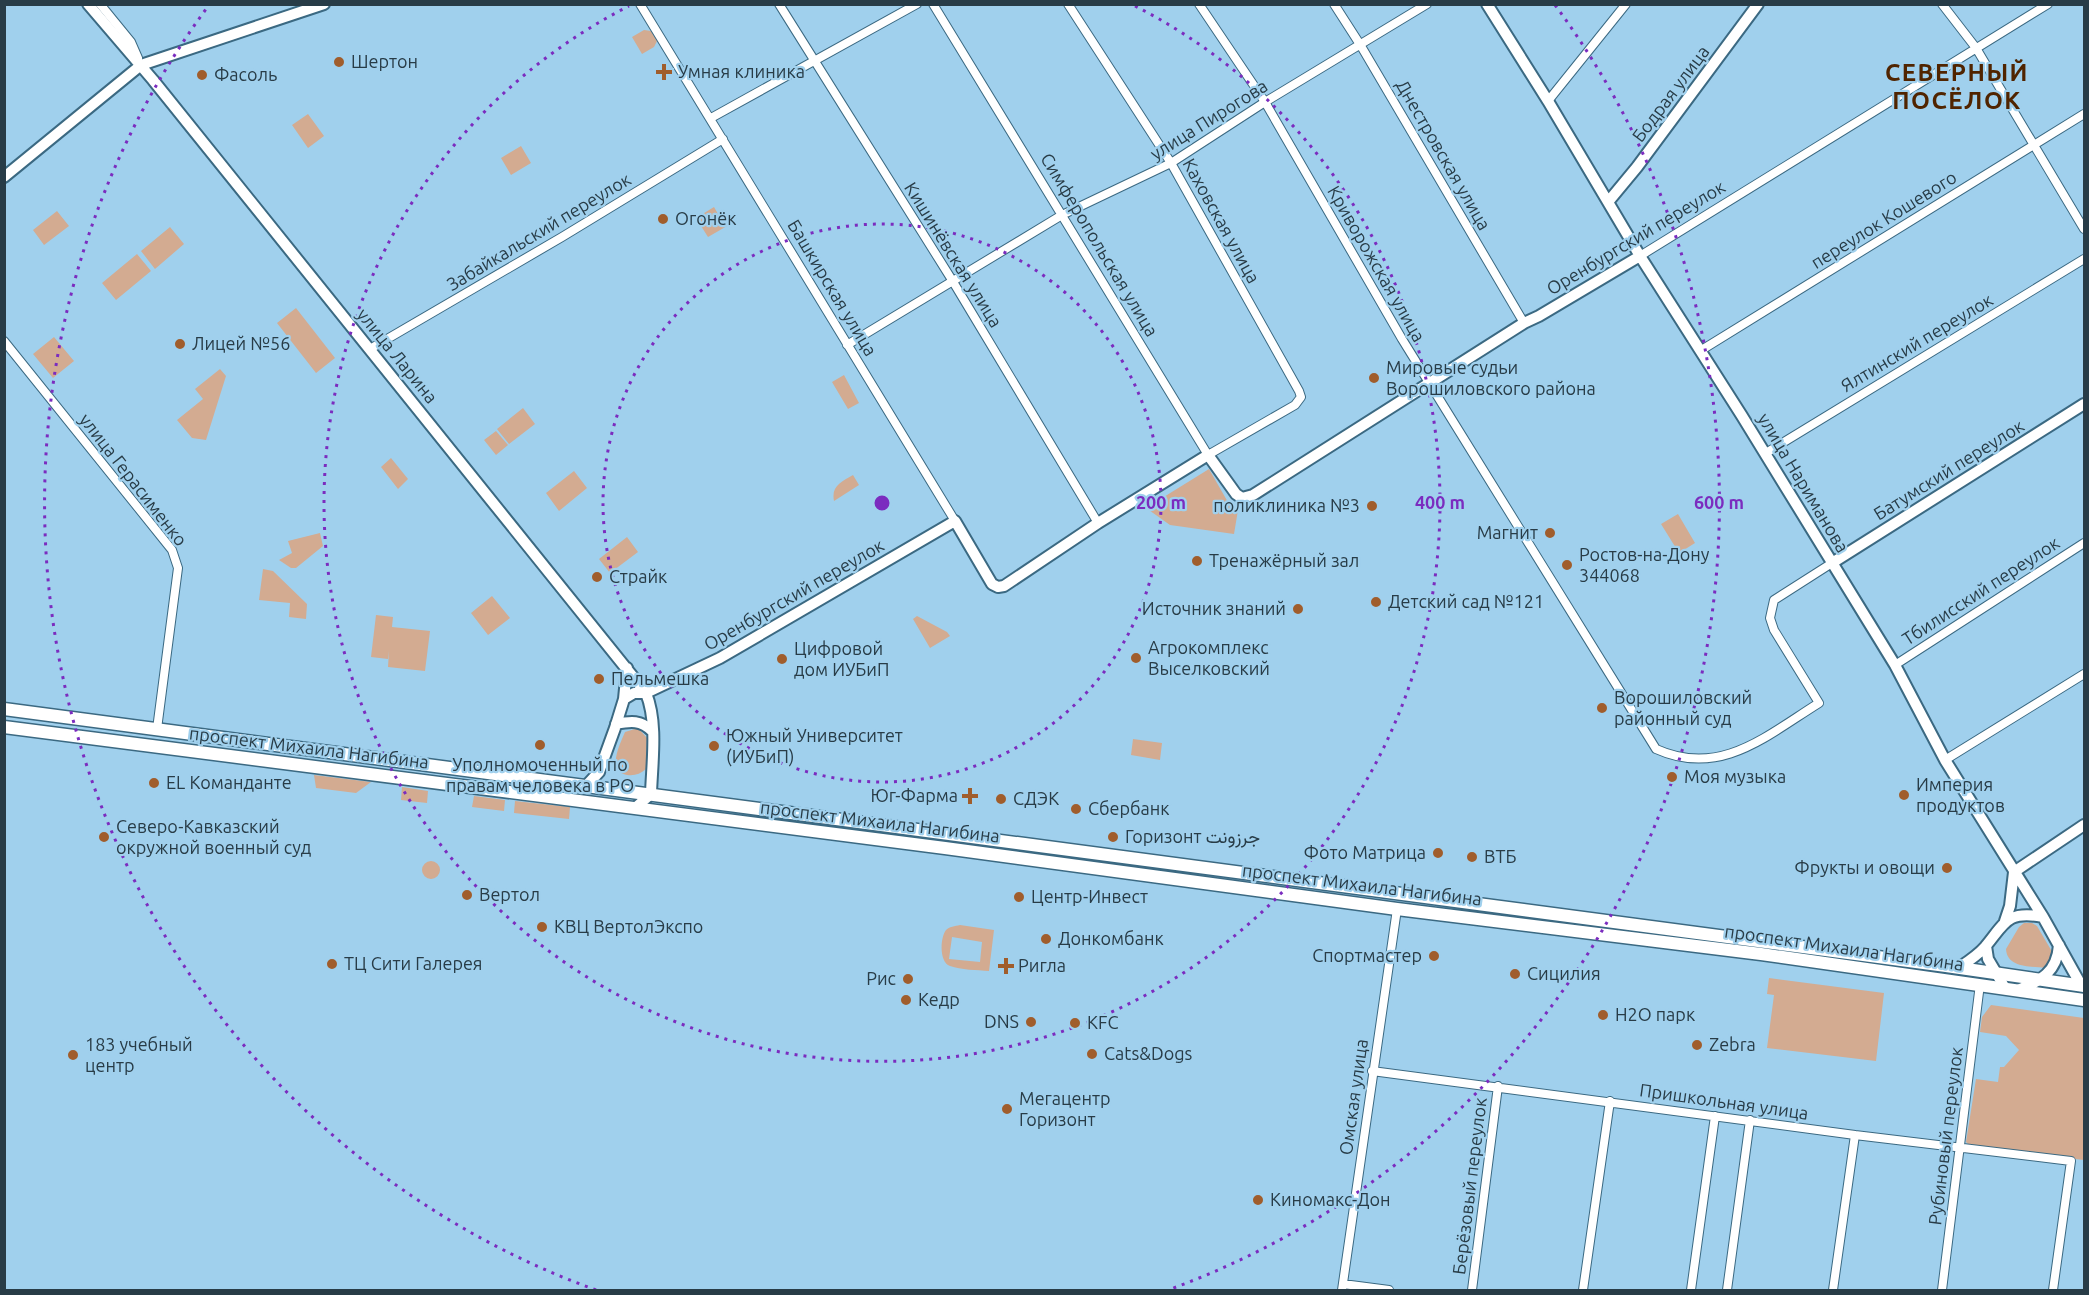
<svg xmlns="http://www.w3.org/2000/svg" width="2089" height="1295" font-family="Ubuntu,Vazirmatn,sans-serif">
<rect width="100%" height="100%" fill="#a0d0ed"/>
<path fill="#d3ab91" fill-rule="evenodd" d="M644 30 651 31 657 41 654 47 642 54 632 37Z
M308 114 324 136 308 148 292 125Z
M521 146 531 163 511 175 501 158Z
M714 207 722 221 730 216 734 222 708 237 696 218Z
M57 211 69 226 44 245 33 230Z
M170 227 184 244 155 269 141 251Z
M137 254 151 271 116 300 102 283Z
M296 308 335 358 316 373 277 323Z
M54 337 74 361 53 378 33 354Z
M220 369 226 376 206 440 192 438 177 420 203 399 195 389Z
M844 375 859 403 848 409 832 382Z
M523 408 535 424 509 444 497 429Z
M496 431 508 445 496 455 484 440Z
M391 458 408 479 398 489 381 467Z
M1209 469 1229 504 1238 510 1234 534 1170 525 1146 508Z
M574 471 587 488 559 511 546 493Z
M853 475 859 485 834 501C831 486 841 482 853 475Z
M1678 514 1695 543 1679 553 1661 524Z
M320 533 323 546 296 568H291L279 560 292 553 288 541Z
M627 537 638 552 610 573 599 559Z
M263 569 273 571 307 604 306 619 289 617 290 603 259 600Z
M492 596 510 618 488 635 471 613Z
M376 615 393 617 392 627 430 631 425 671 388 667 389 651 388 659 371 657Z
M917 616 947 632 950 636 930 648 913 619Z
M638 728 647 738 646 769C640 774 635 776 627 775 606 771 620 744 625 732Z
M1133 739 1162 743 1160 760 1131 755Z
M314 775 371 782 356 793 316 788Z
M402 787 428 791 427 803 401 800Z
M474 796 505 800 504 811 472 807Z
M515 801 570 807 569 819 514 813Z
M422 870a9 9 0 1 1 18 0a9 9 0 1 1-18 0Z
M2024 923H2032L2037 926 2054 955 2055 959 2045 968C2030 966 2007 968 2006 949L2019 927Z
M960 925 994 930 989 971C977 970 961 970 950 966 939 962 940 938 946 930 949 927 955 926 960 925ZM952 937 982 942 980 962 949 959Z
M1769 978 1884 993 1876 1061 1767 1048 1774 995 1767 994Z
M1991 1005 2084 1018V1160L1971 1147 1966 1142 1976 1079 1998 1082 2000 1067H2004L2019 1050 2006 1036 1980 1032 1982 1017Z"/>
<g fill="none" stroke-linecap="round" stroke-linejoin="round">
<defs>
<path id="street" d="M100 4 131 42 138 58
M640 4 955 521
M779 4 952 280 1098 523
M933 4 1208 455 1295 405 1301 397 1299 391 1171 163 1068 4
M1199 4 1265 102 1402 339 1656 749C1720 778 1766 736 1819 703L1774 630 1770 618 1774 600 1832 563
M1334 4 1361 46 1524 323
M1942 4 1976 48 2084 229
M1548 101 1626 4
M711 118 917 4
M1640 256 2048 4
M4 341 172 550 178 568 157 729
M847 345 1062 215 1171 163 1265 102 1427 4
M370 349 562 237 723 139
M1700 351 2084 114
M1766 453 2084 259
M1895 665 2084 543
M1945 760 2084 674
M1372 1071 1855 1135 2071 1161 2053 1290
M1343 1284 1389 1290
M1342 1290 1397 909
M1472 1290 1498 1086
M1583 1290 1610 1101
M1691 1290 1715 1116
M1727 1290 1750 1120
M1833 1290 1855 1135
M1942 1290 1980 984"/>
<path id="secondary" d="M88 4 153 80 646 693C658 723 652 762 651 794L635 808
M1487 4 1548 101 1640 256 1742 416 1895 665 1945 760 2043 917 2081 985
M4 177 141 65 324 4
M1608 202 1637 167 1758 4
M1832 563 2084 404
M624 699 634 693H646L720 658 955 521 992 584 998 587 1004 586 1098 523 1208 455 1236 494 1242 498 1253 495 1524 323 1539 316 1640 256
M616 724C631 721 641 720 652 731
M586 786 599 772 615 728 624 699 627 668
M2014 872 2084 825
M2005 921 2010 906 2014 872
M1986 946 1988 959 2005 988
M1960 967C1969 961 1978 955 1985 947 2005 923 2007 910 2043 917
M2018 990C2041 981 2057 972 2059 945"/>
<path id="primary" d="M4 709 1946 966 2084 986
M4 727 945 848 1397 909 1761 954 2084 1000"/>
</defs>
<use href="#street" stroke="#3b6982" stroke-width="10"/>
<use href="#secondary" stroke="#3b6982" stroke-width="14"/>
<use href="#primary" stroke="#3b6982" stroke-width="15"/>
<use href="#street" stroke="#fff" stroke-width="8"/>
<use href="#secondary" stroke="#fff" stroke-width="10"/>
<use href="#primary" stroke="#fff" stroke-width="12"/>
</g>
<g fill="none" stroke="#7b2cbf" stroke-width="3" stroke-dasharray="3 6">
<circle cx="882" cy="503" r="279"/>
<path d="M1135 6A558 558 0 1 1 629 6"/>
<path d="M596 1290A837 837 0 0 1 209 5M1555 5A837 837 0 0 1 1168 1290"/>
</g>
<g fill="#a05d2c" stroke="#a0d0ed" stroke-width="2">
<circle cx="339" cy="62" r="6"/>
<path d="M661 63h6v6h6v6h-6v6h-6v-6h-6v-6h6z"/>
<circle cx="202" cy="75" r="6"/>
<circle cx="663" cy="219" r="6"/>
<circle cx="180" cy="344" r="6"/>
<circle cx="1374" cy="378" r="6"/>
<circle cx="1372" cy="506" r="6"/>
<circle cx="1550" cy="533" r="6"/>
<circle cx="1197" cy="561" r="6"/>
<circle cx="1567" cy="565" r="6"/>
<circle cx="597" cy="577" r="6"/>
<circle cx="1376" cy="602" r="6"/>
<circle cx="1298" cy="609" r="6"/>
<circle cx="1136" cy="658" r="6"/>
<circle cx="782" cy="659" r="6"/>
<circle cx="599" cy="679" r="6"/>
<circle cx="1602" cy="708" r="6"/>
<circle cx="540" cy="745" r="6"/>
<circle cx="714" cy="746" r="6"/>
<circle cx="1672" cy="777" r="6"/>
<circle cx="154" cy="783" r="6"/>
<circle cx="1904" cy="795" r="6"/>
<path d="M967 787h6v6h6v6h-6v6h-6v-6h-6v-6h6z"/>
<circle cx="1001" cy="799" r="6"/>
<circle cx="1076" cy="809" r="6"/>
<circle cx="104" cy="837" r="6"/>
<circle cx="1113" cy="837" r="6"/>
<circle cx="1438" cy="853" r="6"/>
<circle cx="1472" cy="857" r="6"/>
<circle cx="1947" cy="868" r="6"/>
<circle cx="467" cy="895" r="6"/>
<circle cx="1019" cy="897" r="6"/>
<circle cx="542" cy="927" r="6"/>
<circle cx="1046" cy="939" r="6"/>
<circle cx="1434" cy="956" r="6"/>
<circle cx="332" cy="964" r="6"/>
<path d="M1003 957h6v6h6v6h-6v6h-6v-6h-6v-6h6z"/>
<circle cx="1515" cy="974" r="6"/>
<circle cx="908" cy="979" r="6"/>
<circle cx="906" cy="1000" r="6"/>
<circle cx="1603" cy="1015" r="6"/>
<circle cx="1031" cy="1022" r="6"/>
<circle cx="1075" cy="1023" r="6"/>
<circle cx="1697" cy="1045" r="6"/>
<circle cx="1092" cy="1054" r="6"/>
<circle cx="73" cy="1055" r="6"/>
<circle cx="1007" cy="1109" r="6"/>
<circle cx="1258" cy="1200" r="6"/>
</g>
<g text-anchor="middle" stroke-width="4.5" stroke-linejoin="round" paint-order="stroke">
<g font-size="18" fill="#283c47" stroke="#a0d0ed" text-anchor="start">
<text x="351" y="68">Шертон</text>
<text x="678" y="78">Умная клиника</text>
<text x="214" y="81">Фасоль</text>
<text x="675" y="225">Огонёк</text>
<text x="192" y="350">Лицей №56</text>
<text x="1386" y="374">Мировые судьи<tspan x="1386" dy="21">Ворошиловского района</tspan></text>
<text x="1360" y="512" text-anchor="end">поликлиника №3</text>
<text x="1538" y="539" text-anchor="end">Магнит</text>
<text x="1579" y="561">Ростов-на-Дону<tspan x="1579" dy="21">344068</tspan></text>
<text x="1209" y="567">Тренажёрный зал</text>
<text x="609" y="583">Страйк</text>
<text x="1388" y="608">Детский сад №121</text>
<text x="1286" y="615" text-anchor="end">Источник знаний</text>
<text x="1148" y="654">Агрокомплекс<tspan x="1148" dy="21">Выселковский</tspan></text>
<text x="794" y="655">Цифровой<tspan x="794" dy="21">дом ИУБиП</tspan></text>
<text x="611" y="685">Пельмешка</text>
<text x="1614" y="704">Ворошиловский<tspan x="1614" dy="21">районный суд</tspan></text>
<text x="726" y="742">Южный Университет<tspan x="726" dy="21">(ИУБиП)</tspan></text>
<text x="540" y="771" text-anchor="middle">Уполномоченный по<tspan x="540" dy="21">правам человека в РО</tspan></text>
<text x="1684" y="783">Моя музыка</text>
<text x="166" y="789">EL Команданте</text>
<text x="1916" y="791">Империя<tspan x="1916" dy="21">продуктов</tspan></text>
<text x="958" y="802" text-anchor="end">Юг-Фарма</text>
<text x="1013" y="805">СДЭК</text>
<text x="1088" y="815">Сбербанк</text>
<text x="116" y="833">Северо-Кавказский<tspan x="116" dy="21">окружной военный суд</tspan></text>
<text x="1125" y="843">Горизонт جرزونت</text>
<text x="1426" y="859" text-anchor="end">Фото Матрица</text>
<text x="1484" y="863">ВТБ</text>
<text x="1935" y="874" text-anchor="end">Фрукты и овощи</text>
<text x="479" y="901">Вертол</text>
<text x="1031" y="903">Центр-Инвест</text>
<text x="554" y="933">КВЦ ВертолЭкспо</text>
<text x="1058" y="945">Донкомбанк</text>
<text x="1422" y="962" text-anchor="end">Спортмастер</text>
<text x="344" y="970">ТЦ Сити Галерея</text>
<text x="1018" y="972">Ригла</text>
<text x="1527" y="980">Сицилия</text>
<text x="896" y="985" text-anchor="end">Рис</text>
<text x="918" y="1006">Кедр</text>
<text x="1615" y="1021">H2O парк</text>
<text x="1019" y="1028" text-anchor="end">DNS</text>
<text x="1087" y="1029">KFC</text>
<text x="85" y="1051">183 учебный<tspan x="85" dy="21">центр</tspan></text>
<text x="1709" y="1051">Zebra</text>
<text x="1104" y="1060">Cats&amp;Dogs</text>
<text x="1019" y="1105">Мегацентр<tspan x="1019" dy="21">Горизонт</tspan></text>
<text x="1270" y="1206">Киномакс-Дон</text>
</g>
<g font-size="18" fill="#283c47" stroke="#a0d0ed">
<text transform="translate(1671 94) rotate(-53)" y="6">Бодрая улица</text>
<text transform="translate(1209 120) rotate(-32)" y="6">улица Пирогова</text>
<text transform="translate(1443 155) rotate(60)" y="6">Днестровская улица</text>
<text transform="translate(1884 220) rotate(-32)" y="6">переулок Кошевого</text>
<text transform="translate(1221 221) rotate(61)" y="6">Каховская улица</text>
<text transform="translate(539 232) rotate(-31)" y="6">Забайкальский переулок</text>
<text transform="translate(1636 238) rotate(-31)" y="6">Оренбургский переулок</text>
<text transform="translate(1099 245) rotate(59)" y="6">Симферопольская улица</text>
<text transform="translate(953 255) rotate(58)" y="6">Кишинёвская улица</text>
<text transform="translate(1376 264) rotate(60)" y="6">Криворожская улица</text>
<text transform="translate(832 288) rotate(59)" y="6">Башкирская улица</text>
<text transform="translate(1917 343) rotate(-31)" y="6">Ялтинский переулок</text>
<text transform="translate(397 356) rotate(51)" y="6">улица Ларина</text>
<text transform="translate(1949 470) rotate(-32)" y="6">Батумский переулок</text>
<text transform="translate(133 480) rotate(52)" y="6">улица Герасименко</text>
<text transform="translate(1803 483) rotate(59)" y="6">улица Нариманова</text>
<text transform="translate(1981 591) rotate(-33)" y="6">Тбилисский переулок</text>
<text transform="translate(794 595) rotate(-30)" y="6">Оренбургский переулок</text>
<text transform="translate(309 748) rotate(7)" y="6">проспект Михаила Нагибина</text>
<text transform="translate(880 822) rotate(7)" y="6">проспект Михаила Нагибина</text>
<text transform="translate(1362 885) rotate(7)" y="6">проспект Михаила Нагибина</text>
<text transform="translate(1844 948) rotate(8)" y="6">проспект Михаила Нагибина</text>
<text transform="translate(1354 1097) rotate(-82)" y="6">Омская улица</text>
<text transform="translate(1724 1102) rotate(8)" y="6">Пришкольная улица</text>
<text transform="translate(1946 1136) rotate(-83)" y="6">Рубиновый переулок</text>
<text transform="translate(1470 1186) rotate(-83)" y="6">Берёзовый переулок</text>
</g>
<g font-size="24" font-weight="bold" letter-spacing="1.5" fill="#502400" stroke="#a0d0ed">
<text x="1957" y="81">СЕВЕРНЫЙ<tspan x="1957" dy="28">ПОСЁЛОК</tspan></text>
</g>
</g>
<circle cx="882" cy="503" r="9" fill="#7b2cbf" stroke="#a0d0ed" stroke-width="3"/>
<g font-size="18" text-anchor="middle" font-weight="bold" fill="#7b2cbf" stroke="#a0d0ed" stroke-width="4.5" stroke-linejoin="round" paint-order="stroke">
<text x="1161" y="509">200 m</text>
<text x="1440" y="509">400 m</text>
<text x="1719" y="509">600 m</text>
</g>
<rect width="2089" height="1295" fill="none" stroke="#283c47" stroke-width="12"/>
</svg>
